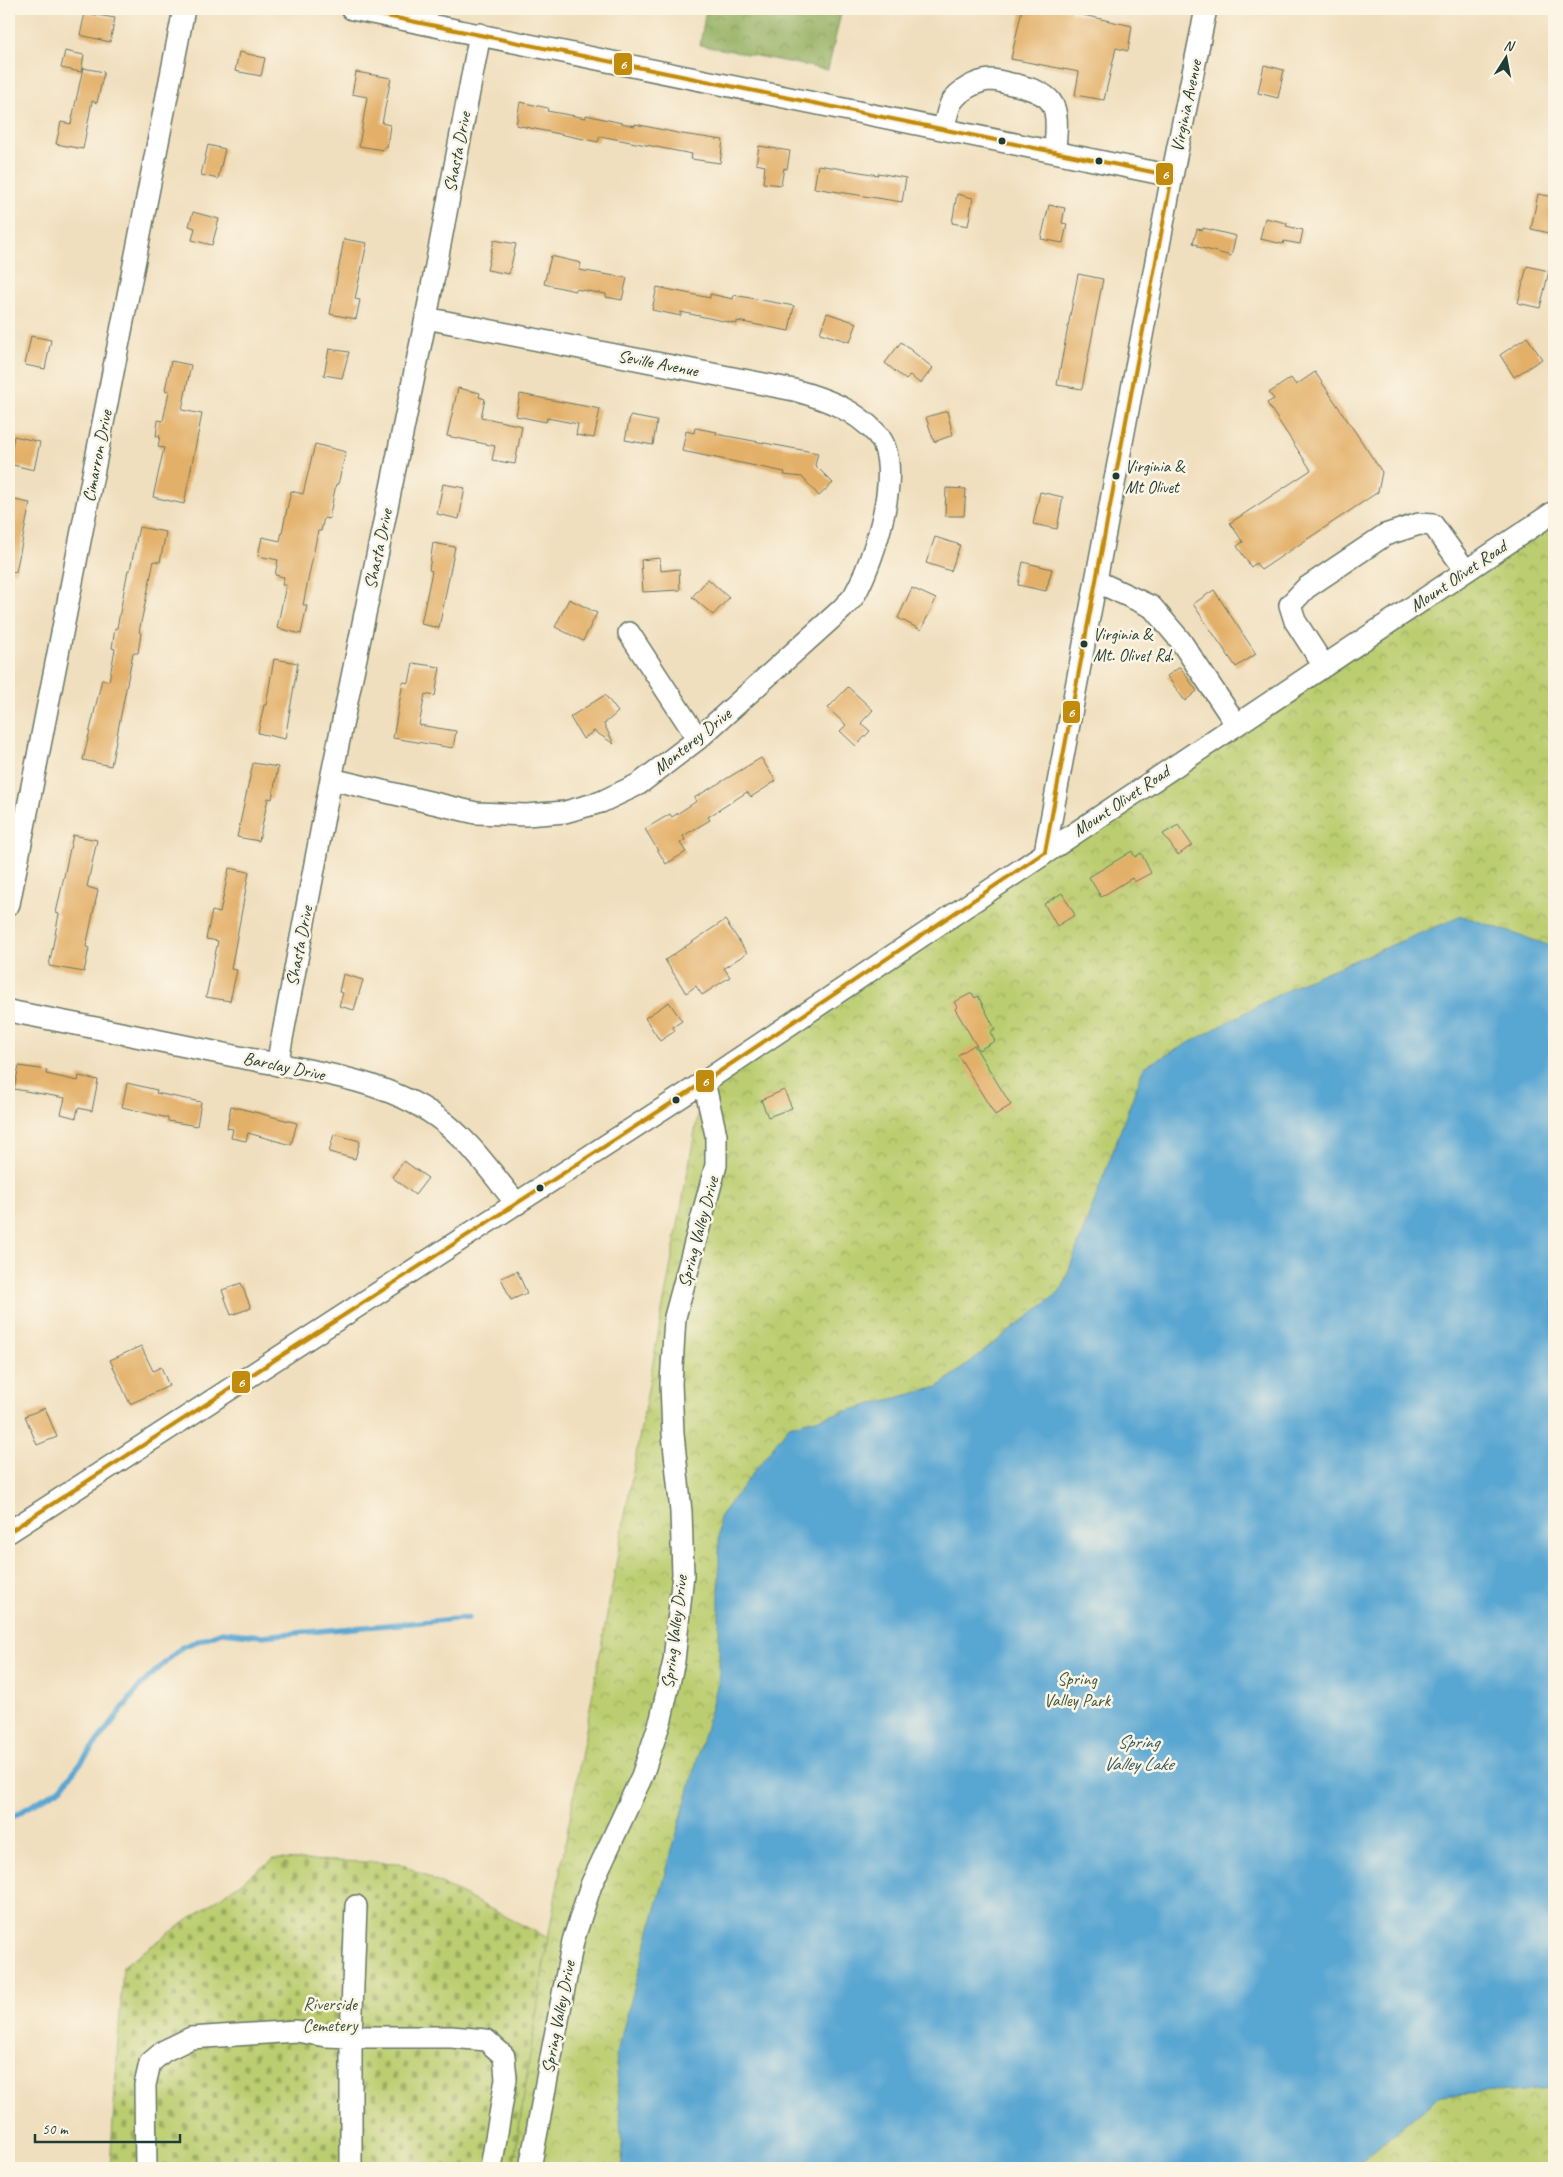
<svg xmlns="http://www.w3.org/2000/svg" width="1563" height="2177" font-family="Caveat,sans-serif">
<defs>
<pattern id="forest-crowns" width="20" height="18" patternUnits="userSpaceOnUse" patternTransform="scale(1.25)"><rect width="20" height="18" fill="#94b062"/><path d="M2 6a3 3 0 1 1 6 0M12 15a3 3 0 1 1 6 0" fill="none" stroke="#789052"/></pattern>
<pattern id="cemetery-stones" width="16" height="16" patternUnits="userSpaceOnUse" patternTransform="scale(1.25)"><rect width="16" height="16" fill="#bbcd70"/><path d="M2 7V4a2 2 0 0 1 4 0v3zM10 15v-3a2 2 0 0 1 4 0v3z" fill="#97a85d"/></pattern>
<pattern id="park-crowns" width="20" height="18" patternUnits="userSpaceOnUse" patternTransform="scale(1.25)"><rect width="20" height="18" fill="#bbcd70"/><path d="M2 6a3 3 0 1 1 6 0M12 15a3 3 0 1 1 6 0" fill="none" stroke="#97a85d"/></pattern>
</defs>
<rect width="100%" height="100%" fill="#fcf5e5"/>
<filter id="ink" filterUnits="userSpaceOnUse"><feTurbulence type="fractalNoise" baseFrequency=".02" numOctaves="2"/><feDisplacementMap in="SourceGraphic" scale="10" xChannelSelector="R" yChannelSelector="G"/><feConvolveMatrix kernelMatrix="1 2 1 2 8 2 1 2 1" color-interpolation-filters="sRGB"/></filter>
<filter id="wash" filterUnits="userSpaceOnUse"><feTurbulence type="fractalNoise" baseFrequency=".0096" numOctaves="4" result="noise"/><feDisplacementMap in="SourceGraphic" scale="20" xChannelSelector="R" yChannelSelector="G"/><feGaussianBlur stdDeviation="1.12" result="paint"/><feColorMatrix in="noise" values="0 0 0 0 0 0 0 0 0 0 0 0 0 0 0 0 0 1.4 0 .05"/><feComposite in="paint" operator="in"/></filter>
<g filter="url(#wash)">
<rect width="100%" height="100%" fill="#f0dfbe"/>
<path fill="url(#forest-crowns)" stroke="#5a764b" d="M706 9H842L828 70 700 45Z"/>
<path fill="url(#cemetery-stones)" stroke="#6d8552" d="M274 1859 400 1863 548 1938 513 2168H110L123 1966Z"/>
<path fill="url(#park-crowns)" stroke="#6d8552" d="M1554 508V2168H513L548 1938 704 1082Z"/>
<path fill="#59a6d2" stroke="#3c7283" d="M1462 916 1554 947V2088L1440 2096 1354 2168H623L616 2055 719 1679V1517L789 1426 938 1387 1061 1291 1144 1067 1302 982Z"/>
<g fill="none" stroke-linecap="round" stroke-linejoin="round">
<path stroke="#59a6d2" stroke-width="5.5" d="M9 1819 61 1788 141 1685 182 1647 222 1632 261 1636 468 1618"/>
</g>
<g id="blocks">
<path fill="#e3b069" d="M1022 9H1071L1070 12 1132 26 1128 51 1116 48 1104 100 1075 95 1079 72 1011 59Z
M85 13 115 18 110 42 80 35Z
M65 51 84 55 81 72 61 68Z
M239 52 265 58 261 76 235 71Z
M1264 65 1284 70 1278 98 1258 93Z
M83 68 104 72 97 103 92 101 83 149 56 144 61 122 71 124Z
M356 72 391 78 382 123 390 125 387 147H384L383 150 359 146 367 97 352 94Z
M520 102 548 108 547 111 586 118V115L635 126V124L682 134 723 140 720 163 691 159 692 154 600 136 598 142 516 125Z
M208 145 225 149 218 179 201 175Z
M759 146 790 151 787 169 784 168 781 185 763 183 765 166 756 164Z
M818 165 878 175V173L906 178 902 202 814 188Z
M957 194 973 198 968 226 952 223Z
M1538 194 1554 197V234L1531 229Z
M1049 205 1065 208 1062 223 1067 224 1063 243 1041 239Z
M193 212 219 219 212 245 192 240 195 228 189 226Z
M1265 218 1287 223 1286 226 1303 230 1300 244 1284 241 1283 244 1260 239Z
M1203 228 1236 236 1231 256 1198 247V245L1193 243 1197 229 1203 230Z
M344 239 367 243 355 299 360 300 356 319 330 314Z
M494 240 516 244 509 274 487 270Z
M551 256 581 263 579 270 627 278 622 300 606 297V294L575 289V291L544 284Z
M1527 266 1549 271 1540 308 1518 303Z
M1078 274 1103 279 1082 389 1057 385Z
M657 287 710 298V294L733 299 734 295 794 306 789 331 737 321V324L681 312V316L652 310Z
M827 313 857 323 850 342 820 333Z
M31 336 51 340 45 369 25 365Z
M1527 337 1542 359 1514 377 1500 355Z
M901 342 933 368 920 384 910 375 906 380 885 363Z
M329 349 349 352 342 378 324 375Z
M171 361 191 365 182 410 202 414 184 504 153 497 164 448 158 447 160 436H156L158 420 163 421 169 391 165 390Z
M1315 372 1382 472 1378 492 1261 570 1256 563 1251 567 1237 546 1243 542 1230 523 1311 470 1267 403 1274 399 1269 393 1291 378 1296 385Z
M458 388 480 393 479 397 485 399 481 417 522 426 515 464 492 460 495 446 447 436Z
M520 394 600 409 594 438 576 435 578 424 547 418 546 422 516 416Z
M947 411 953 435 934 442 926 417Z
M630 416 657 421 653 445 625 440Z
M695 428 717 432 716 434 818 453 815 465 833 483 819 496 802 477 784 475 785 472 682 451 686 431 694 433Z
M14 436 40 442 34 470 9 464Z
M315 444 346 452 338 484H336L329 519 324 518 321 531H318L303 605H307L301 634 277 628 286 585H282L284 577 275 575 278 560 258 556 262 537 280 541 291 491 303 494Z
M443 484 465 488 459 519 437 514Z
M946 488 966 489 964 516H945Z
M1040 492 1063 497 1057 529 1033 524Z
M9 499 30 503 16 572 9 571Z
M139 527 166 532 160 562 154 561 139 632 141 633 138 653H133L111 766 83 760 102 679 109 681 115 649 112 648 115 628H117L128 570H130Z
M935 537 960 545 951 571 926 563Z
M433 543 455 547 439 628 421 624 432 571 429 570Z
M660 558 661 571 679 569 680 590 643 592 641 560Z
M1023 562 1052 569 1046 591 1018 585Z
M708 579 729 598 713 615 692 597Z
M912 588 936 599 921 630 898 618Z
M1214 590 1256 654 1236 667 1193 604Z
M569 599 597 613 583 641 555 627Z
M274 659 298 663 285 739 258 733 264 705H266Z
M413 663 440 667 435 696 425 694 419 725 456 731 453 748 393 738 403 682 409 683Z
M1180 667 1197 691 1185 701 1167 676Z
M848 687 873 710 861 723 870 731 856 746 840 731 846 725 828 708Z
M605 695 618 712 604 724 614 744 594 731 583 739 570 717Z
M761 758 776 781 751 797 747 792 708 817 710 820 683 836 685 840 680 843 686 852 666 864 645 829 670 814 672 817 697 801 694 798Z
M253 763 278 767 272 799 268 798 259 841 237 837Z
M1178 825 1192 845 1178 855 1163 834Z
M73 835 97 840 87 887 98 890 86 947 89 948 84 972 49 966 59 914 56 913Z
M1132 851 1135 857 1141 853 1151 873 1134 882 1132 878 1101 897 1089 877Z
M229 868 249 872 231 969 237 970 230 1001 206 997 218 941 206 939 212 911 220 913Z
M1062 893 1075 915 1057 926 1044 904Z
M725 920 747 953 724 968 730 977 702 995 696 986 686 993 665 960Z
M343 974 363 980 354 1010 339 1006 343 993 339 992Z
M972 993 975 998 978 996 995 1029 990 1032 995 1041 979 1050 955 1009 957 1007 954 1002Z
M669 1002 682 1021 673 1027 675 1031 660 1041 645 1018Z
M974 1045 1011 1105 995 1115 958 1055Z
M19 1066 47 1070 46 1074 78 1081 79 1076 98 1080 92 1111 78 1108 76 1118 61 1114 65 1098 14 1089Z
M127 1083 157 1090 156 1093 201 1102 197 1126 168 1121V1118L122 1107Z
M784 1090 792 1108 768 1117 761 1100Z
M231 1106 297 1123 291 1145 248 1133 246 1141 231 1138 233 1129 227 1128Z
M334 1134 360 1141 355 1159 329 1152Z
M404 1161 428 1178 415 1195 392 1177Z
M517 1271 527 1293 511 1300 501 1278Z
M241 1283 251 1308 231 1315 222 1290Z
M141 1346 153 1371 161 1367 169 1386 130 1404 110 1360Z
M45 1408 57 1437 37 1445 25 1416Z"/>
</g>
</g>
<g filter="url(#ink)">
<use href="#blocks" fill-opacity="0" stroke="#687664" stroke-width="1"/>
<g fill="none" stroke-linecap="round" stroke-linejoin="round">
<defs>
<path id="minor" d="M352 9 1172 176
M943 129C946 121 947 111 951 103 958 91 976 81 990 80 999 80 1008 84 1017 85 1028 88 1044 92 1051 102 1060 114 1055 138 1055 152
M1096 581 1152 607 1180 640 1236 724
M629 633 698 739
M1324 666 1295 621 1290 605 1306 588 1385 535 1419 524 1433 525 1466 571
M331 779 476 813 526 815 565 812 601 802 639 784 698 739 842 609C846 604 852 600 855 594 873 562 906 466 877 434 854 409 826 399 794 390L426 318
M1045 852 1172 176 1206 9
M9 904 184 9
M9 1011C86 1026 162 1041 239 1057 305 1070 382 1078 437 1117 469 1139 492 1174 517 1204
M277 1065 331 779 426 318 480 34
M9 1532 704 1082 1554 512
M356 1906 351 2037H451L486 2040 504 2056 506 2079 491 2168
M146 2168 145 2085 150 2063 164 2051 191 2038 296 2031 326 2036 351 2037V2168
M530 2168 573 1941 591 1885 642 1776 661 1719 674 1661 683 1574 681 1512 673 1434 671 1383 675 1317 716 1165V1135L704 1082"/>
</defs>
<use href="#minor" stroke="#687664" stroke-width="24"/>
<use href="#minor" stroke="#fff" stroke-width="21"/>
<defs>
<path id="bus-1" d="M9 1532 704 1082 1045 852 1172 176 352 9"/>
</defs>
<use href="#bus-1" stroke="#fcf5e5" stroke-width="8"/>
<use href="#bus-1" stroke="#c18c0d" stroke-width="4"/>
</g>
</g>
<g fill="#1f3d34" stroke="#fcf5e5" stroke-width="2">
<circle cx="1002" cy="141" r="4.5"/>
<circle cx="1099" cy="161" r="4.5"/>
<circle cx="1116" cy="476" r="4.5"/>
<circle cx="1084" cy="644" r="4.5"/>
<circle cx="676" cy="1100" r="4.5"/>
<circle cx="540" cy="1188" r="4.5"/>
</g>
<g text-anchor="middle" stroke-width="5" stroke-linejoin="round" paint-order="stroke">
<g font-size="17" fill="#1f3d34" stroke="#fcf5e5" text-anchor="start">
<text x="1125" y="472">Virginia &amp;<tspan x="1125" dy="21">Mt Olivet</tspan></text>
<text x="1093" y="640">Virginia &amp;<tspan x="1093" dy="21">Mt. Olivet Rd.</tspan></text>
</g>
<g font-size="18" fill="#1f3d34" stroke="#fcf5e5">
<text transform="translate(1186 106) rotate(-78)" y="6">Virginia Avenue</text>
<text transform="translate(457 152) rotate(-79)" y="6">Shasta Drive</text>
<text transform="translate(658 363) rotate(11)" y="6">Seville Avenue</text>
<text transform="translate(97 456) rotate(-79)" y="6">Cimarron Drive</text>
<text transform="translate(378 549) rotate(-78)" y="6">Shasta Drive</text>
<text transform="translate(1458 576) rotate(-34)" y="6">Mount Olivet Road</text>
<text transform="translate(692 741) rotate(-39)" y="6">Monterey Drive</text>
<text transform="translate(1121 801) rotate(-34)" y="6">Mount Olivet Road</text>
<text transform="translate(299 946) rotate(-79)" y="6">Shasta Drive</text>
<text transform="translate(284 1066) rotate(12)" y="6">Barclay Drive</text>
<text transform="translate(698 1232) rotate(-75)" y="6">Spring Valley Drive</text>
<text transform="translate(674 1632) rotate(-83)" y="6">Spring Valley Drive</text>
<text transform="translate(558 2017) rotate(-79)" y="6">Spring Valley Drive</text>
</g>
<g font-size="18" fill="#3e5a40" stroke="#fcf5e5">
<text x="1077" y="1685">Spring<tspan x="1077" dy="21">Valley Park</tspan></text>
<text x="330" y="2010">Riverside<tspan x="330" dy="21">Cemetery</tspan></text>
</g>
<g font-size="19" font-style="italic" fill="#305c63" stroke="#fcf5e5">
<text x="1138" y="1748">Spring<tspan x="1138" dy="22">Valley Lake</tspan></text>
</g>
</g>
<g stroke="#fcf5e5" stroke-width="2">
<rect x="613" y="52" width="20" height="24" rx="5" fill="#c18c0d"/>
<rect x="1155" y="162" width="19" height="24" rx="5" fill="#c18c0d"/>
<rect x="1062" y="700" width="19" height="24" rx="5" fill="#c18c0d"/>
<rect x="695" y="1069" width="20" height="24" rx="5" fill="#c18c0d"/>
<rect x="231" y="1370" width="20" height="24" rx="5" fill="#c18c0d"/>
</g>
<g font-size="14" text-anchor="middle" font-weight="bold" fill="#fff">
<text x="623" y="69">6</text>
<text x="1165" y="179">6</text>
<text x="1071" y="717">6</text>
<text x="705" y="1086">6</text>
<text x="241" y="1387">6</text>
</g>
<rect width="1563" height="2177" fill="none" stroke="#fcf5e5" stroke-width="30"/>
<g transform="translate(1506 58) rotate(11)" stroke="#fcf5e5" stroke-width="4" paint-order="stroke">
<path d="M0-4L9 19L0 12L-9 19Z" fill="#1f3d34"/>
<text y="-8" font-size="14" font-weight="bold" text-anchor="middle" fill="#1f3d34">N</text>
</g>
<path d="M35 2134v8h145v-8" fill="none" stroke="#1f3d34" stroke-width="2.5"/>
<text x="42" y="2134" font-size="15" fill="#1f3d34" stroke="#fcf5e5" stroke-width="4" paint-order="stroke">50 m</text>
</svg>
